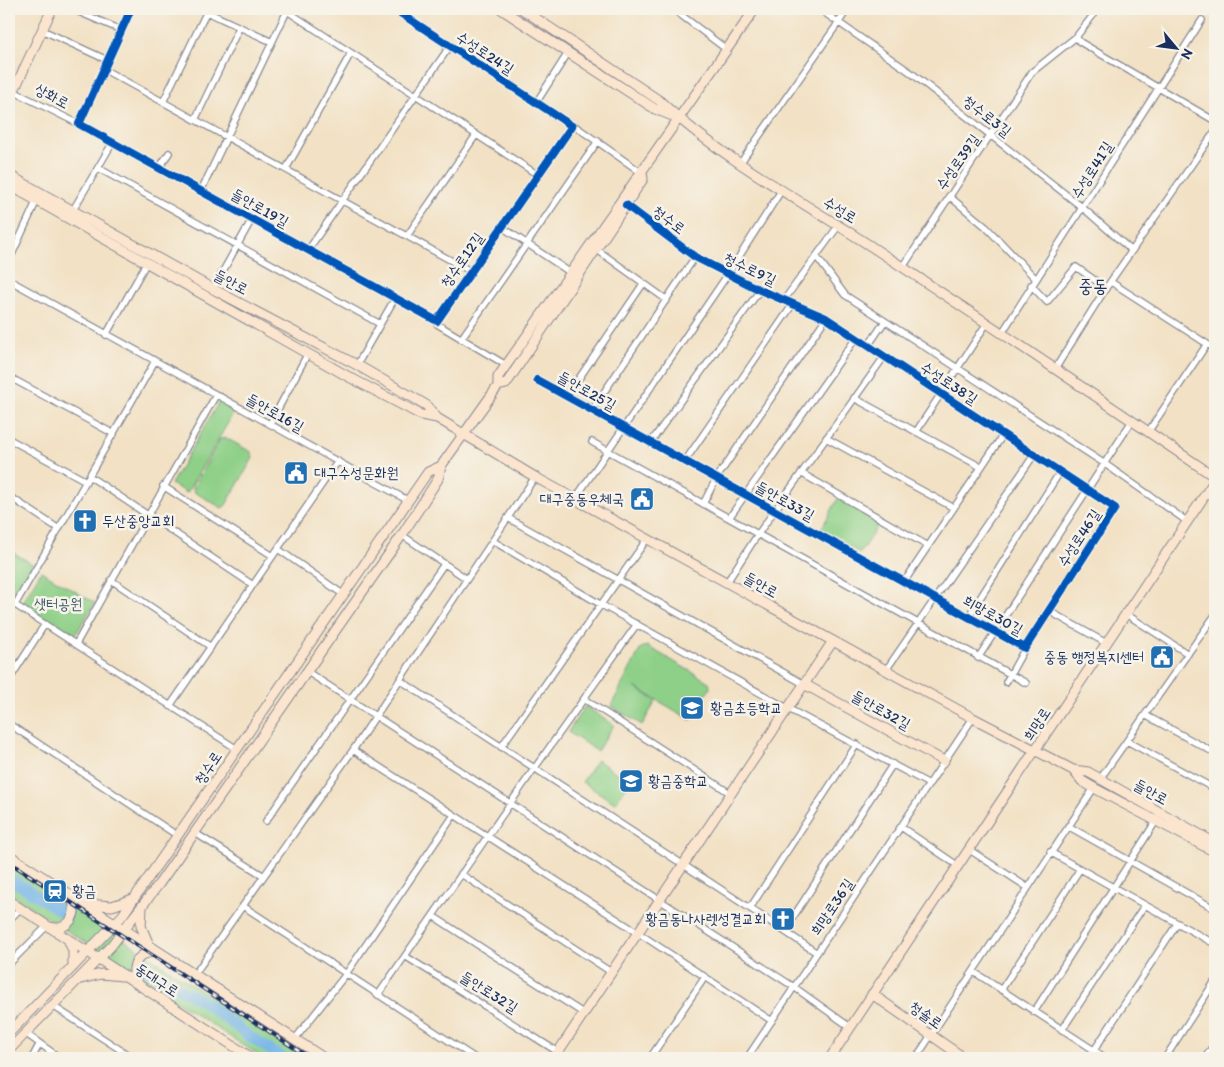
<svg xmlns="http://www.w3.org/2000/svg" width="1224" height="1067" font-family="Itim,'Poor Story',sans-serif">
<rect width="100%" height="100%" fill="#f7f3e8"/>
<filter id="ink" filterUnits="userSpaceOnUse"><feTurbulence type="fractalNoise" baseFrequency=".02" numOctaves="2"/><feDisplacementMap in="SourceGraphic" scale="10" xChannelSelector="R" yChannelSelector="G"/><feConvolveMatrix kernelMatrix="1 2 1 2 8 2 1 2 1" color-interpolation-filters="sRGB"/></filter>
<filter id="wash" filterUnits="userSpaceOnUse"><feTurbulence type="fractalNoise" baseFrequency=".0096" numOctaves="4" result="noise"/><feDisplacementMap in="SourceGraphic" scale="20" xChannelSelector="R" yChannelSelector="G"/><feGaussianBlur stdDeviation="1.12" result="paint"/><feColorMatrix in="noise" values="0 0 0 0 0 0 0 0 0 0 0 0 0 0 0 0 0 1.4 0 .05"/><feComposite in="paint" operator="in"/></filter>
<g filter="url(#wash)">
<rect width="100%" height="100%" fill="#f2e1c4"/>
<path fill="#8fd088" stroke="#558073" d="M220 400 236 409 187 493 171 484Z
M226 438 251 452 253 458 226 505 222 508 194 492 193 488 220 439Z
M839 497 881 521 860 553 820 531Z
M9 550 34 565 13 598 9 595Z
M41 571 95 603 74 637 21 605Z
M647 646 709 682 710 688 691 720 635 687 656 701 642 725 611 706 641 648Z
M585 706 614 725 597 751 568 732Z
M597 760 630 782 615 803 582 782Z
M9 863 188 982 310 1058H263L9 893Z"/>
<g fill="none" stroke-linecap="round" stroke-linejoin="round">
<path stroke="#72b4e7" stroke-width="11" d="M9 878 67 915
M142 968 204 1002 250 1037 283 1058"/>
</g>
</g>
<g filter="url(#ink)">
<g fill="none" stroke-linecap="round" stroke-linejoin="round">
<defs>
<path id="street" d="M72 9 121 30
M131 9 79 124 437 321 572 126 394 9
M284 9 538 175
M673 9 726 49
M819 9 910 72 1083 208 1132 251
M207 12 272 42
M42 30 107 60
M1076 37 1080 42 1215 121
M103 69 472 272
M9 86 17 93 79 124
M163 102 208 9
M536 103 568 53
M195 120 239 28
M572 126H575L642 173
M741 162 848 9
M98 168 380 324
M159 168 169 153
M286 169 351 53
M201 191 288 9
M949 196 986 227 1036 279
M73 210 113 142
M502 227 571 273
M407 236 476 135
M596 249 667 300
M308 250 450 46
M816 256 845 295 1105 464 1188 522
M9 261 37 200
M903 267 1032 72 1076 37 1098 9
M9 280 409 501
M1111 282 1215 349
M1031 285 1047 302 1076 267 1106 288
M213 289 252 219
M784 300 839 225
M437 321V324L506 365
M1002 333 1202 20
M106 335 147 262
M461 339 598 141
M868 346 885 321
M357 365 395 298
M1055 369 1106 288 1215 131
M9 377 114 434
M537 380 1025 648 1115 508 826 318 760 290 695 257 626 205
M567 396 643 284
M854 398 981 467
M592 410 695 257
M270 424 308 353
M916 432 987 323
M1148 432 1207 344
M826 438 954 508
M9 439 86 481
M592 442 1026 683
M651 442 760 290
M685 461 793 304
M801 473 928 546
M89 476 253 585
M163 486 273 556
M9 496 59 529
M575 499 728 274 781 191
M703 504 716 479 826 318
M508 518 804 684
M729 518 856 338
M402 535 467 579
M493 541 600 604 787 708 929 784
M278 549 344 595
M111 580 211 647
M727 582 758 534 884 357
M904 582 1003 435
M9 601 237 749
M15 605 155 361
M1049 611 1106 643
M1126 614 1188 654
M968 617 1060 472
M76 644 216 395
M978 658 1132 421
M886 670 1034 455
M306 671 794 987 850 1027
M9 680 45 624
M400 680C538 772 679 860 817 953
M1006 682 1025 648
M584 699 730 793
M170 706 338 461
M1145 715 1215 753
M9 724 178 836
M1127 741 1215 789
M501 747 647 539
M353 750 637 932 772 1021
M1100 779 1215 615
M266 821 444 564
M1068 826 1215 909
M901 827 957 865
M195 833 264 876
M968 849 1027 887
M1050 852 1215 944
M461 874 611 972
M243 906 475 1058
M750 908 857 744
M433 916 583 1013
M9 920 20 909
M784 931 893 764
M405 956 558 1052
M9 964 47 926
M974 972 1106 1058
M194 975 353 750 535 477
M1001 990 1080 869
M378 995 534 769 637 624
M53 1006 133 1058
M1034 1012 1156 821
M1062 1030 1144 906
M25 1033 60 1058
M295 1039 346 974 454 815
M32 1058 39 1045
M650 1058 705 977
M747 1058 973 718
M916 1058 1094 788
M1089 1058 1177 924
M1165 1058 1215 981
M1205 1058 1215 1043"/>
<path id="secondary" d="M501 9 655 109 675 117
M522 9 660 101C719 157 800 200 869 245 985 321 1100 399 1215 477
M9 101 52 9
M9 175 213 289 357 365 426 405 437 418 535 477 973 718 1073 770 1088 772 1215 843
M9 185 349 377 421 415 437 418
M498 386V377L755 9
M804 684 944 761
M1073 770 1082 781 1094 788 1215 852
M9 855 324 1058
M9 901 252 1058
M87 904 112 906 133 899
M142 908 141 926 149 945
M50 927C69 933 82 910 69 896
M68 939 73 951V967
M81 979 101 974 122 976
M138 983C127 968 139 949 158 953
M872 994 964 1058
M9 1033 122 916 428 472 441 466
M9 1050 111 946 159 884 402 535 438 479 441 466 498 386 506 384 643 179 642 173
M554 1058 833 641
M830 1058 1215 480"/>
</defs>
<use href="#street" stroke="#868891" stroke-width="8"/>
<use href="#secondary" stroke="#868891" stroke-width="11"/>
<use href="#street" stroke="#fff" stroke-width="5.5"/>
<use href="#secondary" stroke="#fbe5cf" stroke-width="9"/>
<defs>
<path id="rail" d="M9 862 310 1058"/>
</defs>
<use href="#rail" stroke="#1b2f5e" stroke-width="4"/>
<use href="#rail" stroke="#f7f3e8" stroke-width="2" stroke-dasharray="5.5" stroke-linecap="butt"/>
<defs>
<path id="cycleway" d="M131 9 79 124 437 321 572 126 394 9
M537 380 1025 648 1115 508 826 318 760 290 695 257 626 205"/>
</defs>
<use href="#cycleway" stroke="#f7f3e8" stroke-width="11"/>
<use href="#cycleway" stroke="#0057b8" stroke-width="8"/>
</g>
</g>
<defs>
<symbol id="civic-square" viewBox="-11 -11 22 22"><rect x="-9" y="-9" width="18" height="18" rx="4" fill="#1f6fb2" stroke="#f7f3e8"/><path d="M-.6-6.5H3V-4.5H.6V-3L4-1V1h2V6H-6V1h2V-1L-.6-3ZM-1.2 2.5V6h2.4V2.5Z" fill="#fff"/></symbol>
<symbol id="church-square" viewBox="-11 -11 22 22"><rect x="-9" y="-9" width="18" height="18" rx="4" fill="#1f6fb2" stroke="#f7f3e8"/><path d="M-1.2-6h2.4v3.5h3.3v2.4h-3.3V6h-2.4V-.1h-3.3v-2.4h3.3Z" fill="#fff"/></symbol>
<symbol id="school-square" viewBox="-11 -11 22 22"><rect x="-9" y="-9" width="18" height="18" rx="4" fill="#1f6fb2" stroke="#f7f3e8"/><path d="M0-5L7-2L0 1L-7-2ZM-4 1L0 2.5L4 1V4Q0 6-4 4Z" fill="#fff"/></symbol>
<symbol id="station-square" viewBox="-11 -11 22 22"><rect x="-9" y="-9" width="18" height="18" rx="4" fill="#1f6fb2" stroke="#f7f3e8"/><path d="M-3-6H3Q5-6 5-4V2Q5 4 3 4L4.5 6H3L1.5 4h-3L-3 6H-4.5L-3 4Q-5 4-5 2V-4Q-5-6-3-6ZM-3.5-4v3h7v-3ZM-3.5 1v1.5H-2V1ZM2 1v1.5H3.5V1Z" fill="#fff"/></symbol>
</defs>
<g fill-rule="evenodd">
<use href="#civic-square" x="282" y="459" width="28" height="28"/>
<use href="#civic-square" x="628" y="485" width="28" height="28"/>
<use href="#church-square" x="71" y="507" width="28" height="28"/>
<use href="#civic-square" x="1148" y="643" width="28" height="28"/>
<use href="#school-square" x="678" y="694" width="28" height="28"/>
<use href="#school-square" x="617" y="767" width="28" height="28"/>
<use href="#station-square" x="41" y="877" width="28" height="28"/>
<use href="#church-square" x="769" y="905" width="28" height="28"/>
</g>
<g text-anchor="middle" stroke-width="5" stroke-linejoin="round" paint-order="stroke">
<g font-size="15" fill="#1b2f5e" stroke="#f7f3e8">
<text transform="translate(485 53) rotate(33)" y="5">수성로24길</text>
<text transform="translate(52 96) rotate(28)" y="5">상화로</text>
<text transform="translate(987 116) rotate(38)" y="5">청수로3길</text>
<text transform="translate(958 162) rotate(-55)" y="5">수성로39길</text>
<text transform="translate(1092 170) rotate(-58)" y="5">수성로41길</text>
<text transform="translate(260 208) rotate(29)" y="5">들안로19길</text>
<text transform="translate(840 210) rotate(31)" y="5">수성로</text>
<text transform="translate(669 220) rotate(37)" y="5">청수로</text>
<text transform="translate(462 260) rotate(-55)" y="5">청수로12길</text>
<text transform="translate(750 269) rotate(26)" y="5">청수로9길</text>
<text transform="translate(231 282) rotate(28)" y="5">들안로</text>
<text transform="translate(949 383) rotate(33)" y="5">수성로38길</text>
<text transform="translate(587 391) rotate(29)" y="5">들안로25길</text>
<text transform="translate(275 413) rotate(29)" y="5">들안로16길</text>
<text transform="translate(785 501) rotate(29)" y="5">들안로33길</text>
<text transform="translate(1079 538) rotate(-57)" y="5">수성로46길</text>
<text transform="translate(761 585) rotate(29)" y="5">들안로</text>
<text transform="translate(993 615) rotate(29)" y="5">희망로30길</text>
<text transform="translate(881 710) rotate(29)" y="5">들안로32길</text>
<text transform="translate(1037 724) rotate(-57)" y="5">희망로</text>
<text transform="translate(208 768) rotate(-56)" y="5">청수로</text>
<text transform="translate(1151 792) rotate(29)" y="5">들안로</text>
<text transform="translate(832 907) rotate(-56)" y="5">희망로36길</text>
<text transform="translate(157 980) rotate(33)" y="5">동대구로</text>
<text transform="translate(489 992) rotate(32)" y="5">들안로32길</text>
<text transform="translate(926 1015) rotate(35)" y="5">청솔로</text>
</g>
<g font-size="15" fill="#1b2f5e" stroke="#f7f3e8" text-anchor="start">
<text x="314" y="478">대구수성문화원</text>
<text x="624" y="504" text-anchor="end">대구중동우체국</text>
<text x="102" y="526">두산중앙교회</text>
<text x="1144" y="662" text-anchor="end">중동 행정복지센터</text>
<text x="710" y="713">황금초등학교</text>
<text x="648" y="786">황금중학교</text>
<text x="72" y="896">황금</text>
<text x="766" y="924" text-anchor="end">황금동나사렛성결교회</text>
</g>
<g font-size="15" fill="#385768" stroke="#f7f3e8">
<text x="58" y="609">샛터공원</text>
</g>
<g font-size="18" fill="#1b2f5e" stroke="#f7f3e8">
<text x="1093" y="292">중동</text>
</g>
</g>
<rect width="1224" height="1067" fill="none" stroke="#f7f3e8" stroke-width="30"/>
<g transform="translate(1176 48) rotate(119)" stroke="#f7f3e8" stroke-width="4" paint-order="stroke">
<path d="M0-4L9 19L0 12L-9 19Z" fill="#1b2f5e"/>
<text y="-8" font-size="14" font-weight="bold" text-anchor="middle" fill="#1b2f5e">N</text>
</g>
</svg>
